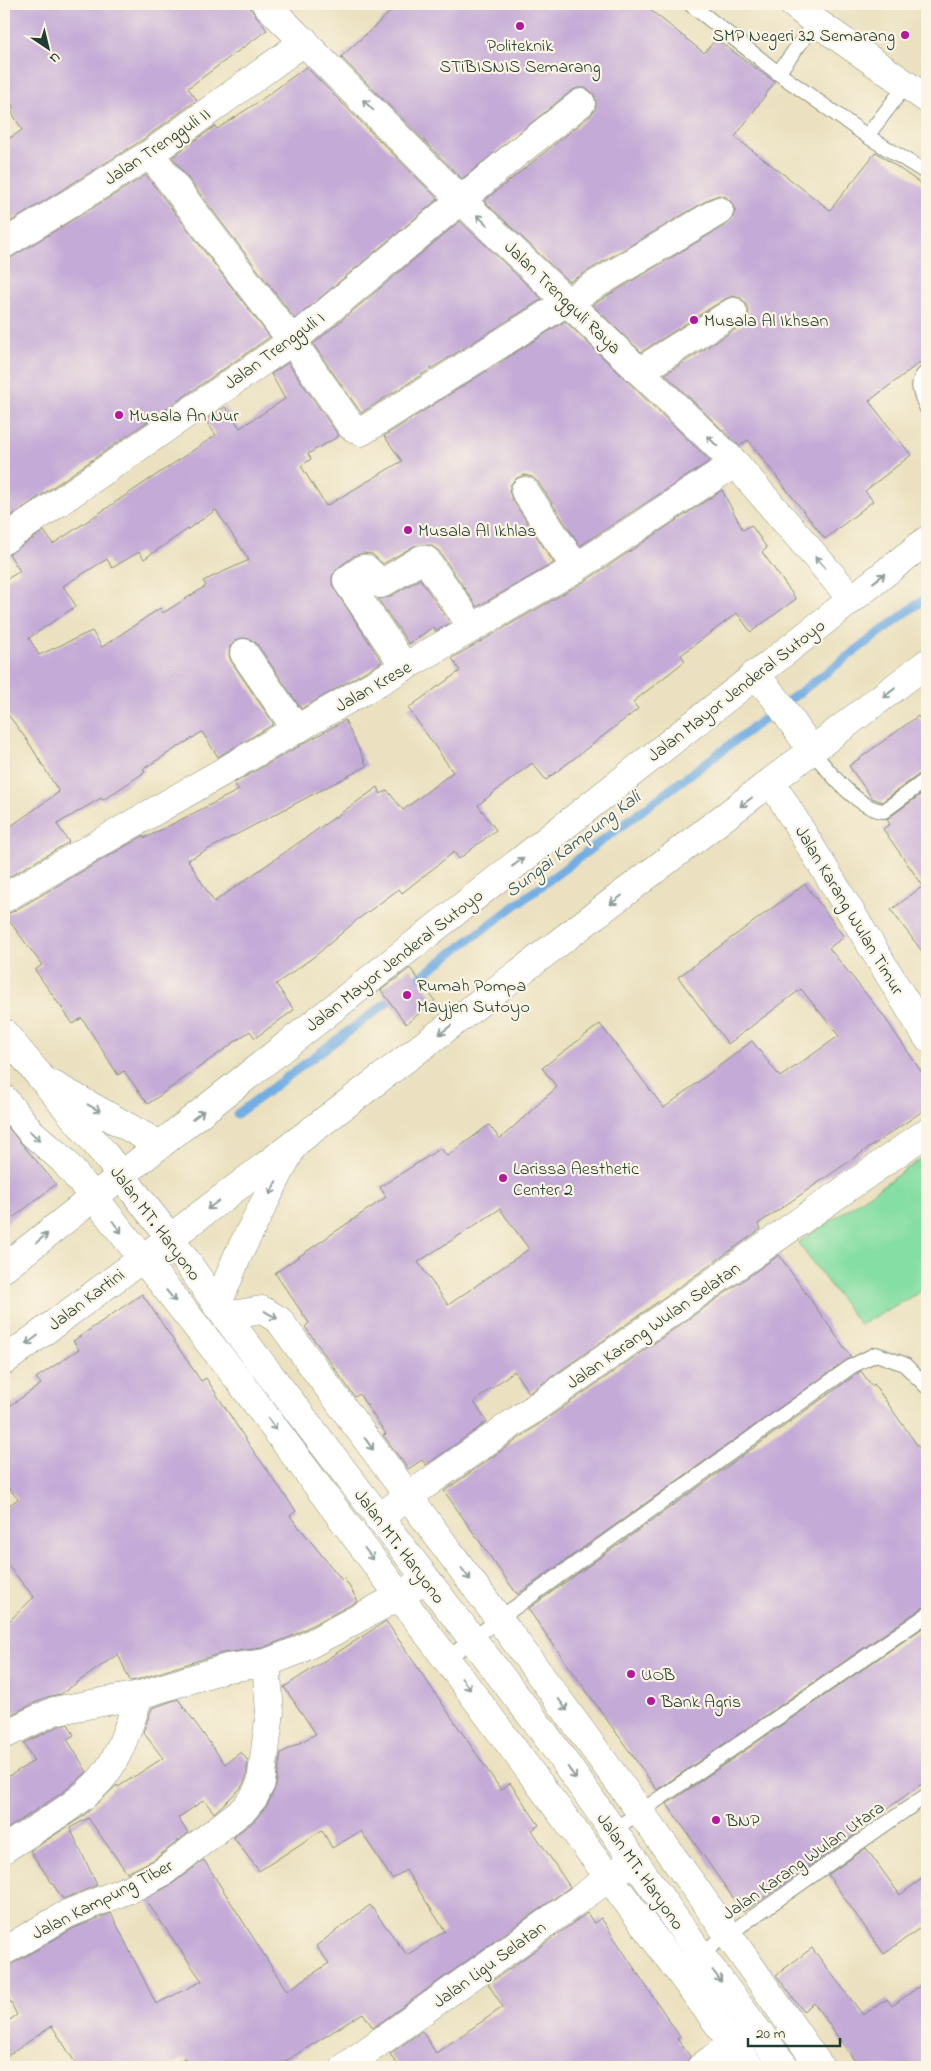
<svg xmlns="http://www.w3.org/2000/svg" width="931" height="2071" font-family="'Indie Flower',sans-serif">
<rect width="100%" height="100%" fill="#fcf5e5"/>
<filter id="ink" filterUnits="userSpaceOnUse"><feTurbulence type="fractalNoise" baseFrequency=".02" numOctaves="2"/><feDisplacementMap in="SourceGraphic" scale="10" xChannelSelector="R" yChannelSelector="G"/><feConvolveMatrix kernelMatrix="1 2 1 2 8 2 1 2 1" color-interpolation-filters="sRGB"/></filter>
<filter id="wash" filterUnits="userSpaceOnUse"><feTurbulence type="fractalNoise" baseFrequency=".0096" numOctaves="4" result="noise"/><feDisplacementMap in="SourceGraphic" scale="20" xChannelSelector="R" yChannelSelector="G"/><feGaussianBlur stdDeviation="1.12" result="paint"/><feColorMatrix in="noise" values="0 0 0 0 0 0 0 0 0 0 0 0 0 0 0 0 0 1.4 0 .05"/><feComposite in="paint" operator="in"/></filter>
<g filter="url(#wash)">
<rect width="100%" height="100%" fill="#ebe1c0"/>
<path fill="#85dea3" stroke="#528e6c" d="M927 1155V1288L860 1325 798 1243Z"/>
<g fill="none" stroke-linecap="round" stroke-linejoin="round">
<path stroke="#72ade3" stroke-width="9" d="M409 985 927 597
M237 1114 397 995"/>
</g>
<g id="blocks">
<path fill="#c4aad7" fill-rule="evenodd" d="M4 4H247L267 30 188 88 197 100 141 141 4 226V142L22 130 10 109 14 107 4 91Z
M399 4H643L704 53 716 39 775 82 735 137 830 210 876 152 927 188V357L869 401 911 455 865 491 873 501 825 539 748 440 739 446 665 374 742 325 747 319 749 311 746 304 741 298 733 296 725 299 641 352 592 305 727 224 732 219 735 211 732 203 726 197 719 195 711 198 569 282 484 201 591 115 596 108V101L594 94 586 88H578L571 91 462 179 341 57Z
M306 67 438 199 295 319 172 157 215 126 217 129 261 100Z
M146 175 270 337 4 521V260L12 257Z
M460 221 542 299 361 413 313 344Z
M565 321 710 461 580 546 538 482 532 477 525 475 517 478 511 484 509 491 512 499 554 563 477 607 439 551 430 545 414 546 383 564 372 554 363 553 354 556 338 568 332 576V585L382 662 301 709 257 644 250 639 242 638 236 640 230 647 229 655 231 661 274 724 218 757 202 732 143 769 145 772 103 800 101 798 57 824 69 842 4 880V831L59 792 29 743 4 709V581L20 571 9 554 44 531 53 544 216 435 205 420 225 407 240 428 285 399 271 374 288 363 339 436 308 454 311 459 301 466 326 506 402 461 384 436ZM216 510 249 560 203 581 206 586 163 613 160 608 102 647 92 631 39 655 29 638 76 606 63 586 107 559 112 568 139 552 144 559Z
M722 490 743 530 751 525 767 548 762 552 796 599 751 632 737 613 681 655 685 661 633 702 638 709 546 780 532 763 478 805 496 830 459 859 454 852 402 893 399 889 357 920 315 956 276 984 294 1010 255 1038 250 1031 148 1104 124 1071 118 1075 82 1018 73 1024 35 970 42 965 4 914 12 912 143 836 145 838 239 790 234 783 345 720 367 766 188 860 214 902 378 787 381 794 387 790 403 810 453 772 408 708 460 671 452 658 585 581Z
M420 579 450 623 436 631 433 627 409 644 378 599 389 597Z
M918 716 927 729V770L922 772 882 802 872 798 849 766Z
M927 790V958L891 910 923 886 883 829 890 824 887 819Z
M805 884 844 937 829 948 883 1015 927 1080V1108L758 1224 761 1229 529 1393 514 1371 474 1402 487 1422 426 1465 422 1460 408 1469 383 1435 386 1434 359 1394 355 1397 305 1327 309 1323 275 1273 386 1197 380 1187 441 1148 447 1156 489 1125 500 1139 557 1087 542 1068 600 1024 664 1108 752 1041 780 1077 839 1036 801 989 728 1044 678 977ZM500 1209 529 1249 448 1305 418 1262Z
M410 968 435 1001 406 1024 381 990Z
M4 1123 56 1184 4 1225Z
M779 1255 851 1357 518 1594 516 1593 444 1491Z
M142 1294 201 1381 206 1378 250 1446 296 1511 290 1516 342 1580 344 1578 358 1601 290 1637 262 1648 222 1653 136 1680 130 1681 118 1654 61 1694 47 1697 8 1716 4 1707V1626L34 1597 4 1561V1509L18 1499 4 1483V1410L41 1384 36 1378 79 1349 73 1341Z
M861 1371 872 1386 874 1384 927 1459V1606L922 1608 657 1790 528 1609Z
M386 1621 501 1790 510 1783 539 1825 532 1830 570 1887 373 2028 363 2013 276 2067H191L185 2058 165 2067H78L52 2026 4 2058V2024L17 2015 4 1989V1967L12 1964 74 1928 111 1913 156 2004 202 1981 145 1899 172 1884 204 1860 287 1991 329 1963 316 1946 370 1905 407 1955 445 1931 406 1870 392 1879 361 1831 332 1848 322 1830 259 1871 233 1837 254 1821 268 1804 276 1785 281 1753 316 1734 284 1687Z
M927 1625V1780L855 1832 856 1834 743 1912 667 1804Z
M178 1699 225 1764 241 1752 248 1761 246 1778 241 1788 214 1813 204 1800 178 1818 188 1833 155 1859 127 1873 88 1818 70 1828 97 1885 63 1899 30 1851 82 1817 117 1785 118 1787 163 1758 143 1732 152 1708Z
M68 1724 74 1735 67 1739 87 1772 63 1792 4 1831V1779L34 1761 24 1743 59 1726Z
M866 1848 900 1895 927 1875V1923L884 1954 828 1875Z
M587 1913 594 1923 601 1918 680 2037 677 2039 690 2056 686 2067H399L390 2054 422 2031 436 2053 503 2007 488 1984Z
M812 1948 863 2015 887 1999 892 2006 927 1981V2067H859L814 2003 803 2011 776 1975Z"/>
</g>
</g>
<g filter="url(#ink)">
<use href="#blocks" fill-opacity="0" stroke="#858f7a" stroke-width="1"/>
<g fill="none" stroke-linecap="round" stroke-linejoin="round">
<defs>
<path id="lane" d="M690 4 778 73 867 136 906 85
M778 73 816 22
M867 136 927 173
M927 371C913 383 921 394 927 409
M813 752C828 771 859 810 884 811L927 779
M447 1659 500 1618 852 1366 876 1354 904 1364 927 1387
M612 1831 927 1615
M700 1954 927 1795"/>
<path id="street" d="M266 4 462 201 735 463 852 599
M150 154 292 341 351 426 361 432 568 301 719 211
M4 244 150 154 305 41
M640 371 733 312
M525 491 576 568
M4 540 292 341 517 153 581 103
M244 653 297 730
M405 667 348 583 347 580 363 569H366L381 584 422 559 426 560 473 628
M755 674 776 699 813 752
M772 783 927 1037
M4 898 576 568 735 463
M4 1099 31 1132 63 1160 93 1196 238 1379 750 2067
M225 1316 262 1310 279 1320C460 1569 647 1813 820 2067
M378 1518 927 1132
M4 1735 54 1711 140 1695 227 1668 266 1663 297 1651 400 1596
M4 1849C34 1829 85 1802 106 1773 122 1751 130 1720 140 1695
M4 1951 67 1914 134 1887 163 1872 244 1809 254 1797 261 1783 270 1712 266 1663
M345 2067 624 1867
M701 2067 748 2033"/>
<path id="secondary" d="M793 4 816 22 927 99
M4 1268 927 540
M4 1361 170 1238 927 663"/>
<path id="primary" d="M4 1033 103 1152 170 1238 225 1316 545 1734 700 1954 785 2067
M53 1085 160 1145
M217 1306 238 1255 294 1144
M400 1596 424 1579"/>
</defs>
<use href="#lane" stroke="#858f7a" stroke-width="16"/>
<use href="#street" stroke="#858f7a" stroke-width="29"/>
<use href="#secondary" stroke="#858f7a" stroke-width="29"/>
<use href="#primary" stroke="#858f7a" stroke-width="29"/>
<use href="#lane" stroke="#fff" stroke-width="14"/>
<use href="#street" stroke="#fff" stroke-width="28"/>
<use href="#secondary" stroke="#fff" stroke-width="28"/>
<use href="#primary" stroke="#fff" stroke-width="28"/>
</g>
<defs><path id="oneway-shaft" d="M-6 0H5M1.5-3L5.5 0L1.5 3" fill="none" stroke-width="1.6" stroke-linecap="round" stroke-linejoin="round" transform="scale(1.25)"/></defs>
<g stroke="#8f9e9a">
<use href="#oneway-shaft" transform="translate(368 105) rotate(-134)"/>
<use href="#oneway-shaft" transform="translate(482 220) rotate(-137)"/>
<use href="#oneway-shaft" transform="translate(712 441) rotate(-135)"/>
<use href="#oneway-shaft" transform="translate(820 562) rotate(-131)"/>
<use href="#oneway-shaft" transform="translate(879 578) rotate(-38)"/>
<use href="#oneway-shaft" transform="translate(889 693) rotate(142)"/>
<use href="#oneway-shaft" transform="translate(746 802) rotate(143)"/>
<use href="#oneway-shaft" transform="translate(518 862) rotate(-38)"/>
<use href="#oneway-shaft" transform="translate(616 900) rotate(143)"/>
<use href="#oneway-shaft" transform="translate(445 1030) rotate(143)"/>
<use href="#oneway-shaft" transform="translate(94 1108) rotate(29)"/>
<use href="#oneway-shaft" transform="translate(198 1115) rotate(-38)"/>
<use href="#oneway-shaft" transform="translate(35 1136) rotate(43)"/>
<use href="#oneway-shaft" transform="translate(273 1188) rotate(115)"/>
<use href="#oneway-shaft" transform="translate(213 1205) rotate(143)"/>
<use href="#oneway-shaft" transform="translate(117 1227) rotate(53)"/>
<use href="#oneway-shaft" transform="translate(42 1238) rotate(-39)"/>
<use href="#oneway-shaft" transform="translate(171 1296) rotate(51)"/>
<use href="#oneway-shaft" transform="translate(271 1315) rotate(31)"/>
<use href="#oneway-shaft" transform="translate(32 1340) rotate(143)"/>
<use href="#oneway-shaft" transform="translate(272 1424) rotate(53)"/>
<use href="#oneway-shaft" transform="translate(369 1444) rotate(54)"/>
<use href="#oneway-shaft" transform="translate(369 1554) rotate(53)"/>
<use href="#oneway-shaft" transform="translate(466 1574) rotate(53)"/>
<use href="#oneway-shaft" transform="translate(466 1684) rotate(53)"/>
<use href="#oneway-shaft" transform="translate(563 1705) rotate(54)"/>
<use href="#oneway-shaft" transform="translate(572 1773) rotate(55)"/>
<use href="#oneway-shaft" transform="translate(717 1976) rotate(53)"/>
</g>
</g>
<g fill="#b5179e" stroke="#fcf5e5" stroke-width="2">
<circle cx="520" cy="26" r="5"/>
<circle cx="905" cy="35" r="5"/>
<circle cx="694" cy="320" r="5"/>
<circle cx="119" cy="415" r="5"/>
<circle cx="408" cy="530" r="5"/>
<circle cx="407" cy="995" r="5"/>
<circle cx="503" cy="1178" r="5"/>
<circle cx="631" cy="1674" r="5"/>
<circle cx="651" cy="1701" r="5"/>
<circle cx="716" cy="1820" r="5"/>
</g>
<g text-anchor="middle" stroke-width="4.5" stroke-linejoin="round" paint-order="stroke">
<g font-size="18" fill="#1f3d34" stroke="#fcf5e5" text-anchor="start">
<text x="895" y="41" text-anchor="end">SMP Negeri 32 Semarang</text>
<text x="520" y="51" text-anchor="middle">Politeknik<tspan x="520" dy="21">STiBISNIS Semarang</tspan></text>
<text x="704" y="326">Musala Al Ikhsan</text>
<text x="129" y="421">Musala An Nur</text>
<text x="418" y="536">Musala Al Ikhlas</text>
<text x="417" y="991">Rumah Pompa<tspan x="417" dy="21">Mayjen Sutoyo</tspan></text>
<text x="513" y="1174">Larissa Aesthetic<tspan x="513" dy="21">Center 2</tspan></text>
<text x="641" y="1680">UOB</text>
<text x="661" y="1707">Bank Agris</text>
<text x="726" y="1826">BNP</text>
</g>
<g font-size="18" fill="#1f3d34" stroke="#fcf5e5">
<text transform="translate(157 146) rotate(-34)" y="6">Jalan Trengguli II</text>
<text transform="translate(563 297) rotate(44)" y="6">Jalan Trengguli Raya</text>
<text transform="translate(274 350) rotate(-36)" y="6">Jalan Trengguli I</text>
<text transform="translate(373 686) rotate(-30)" y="6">Jalan Krese</text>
<text transform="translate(736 690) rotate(-38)" y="6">Jalan Mayor Jenderal Sutoyo</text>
<text transform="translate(850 910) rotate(59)" y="6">Jalan Karang Wulan Timur</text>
<text transform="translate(394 960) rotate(-38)" y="6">Jalan Mayor Jenderal Sutoyo</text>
<text transform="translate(156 1223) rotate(53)" y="6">Jalan MT. Haryono</text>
<text transform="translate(86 1299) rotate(-37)" y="6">Jalan Kartini</text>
<text transform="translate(653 1325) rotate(-35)" y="6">Jalan Karang Wulan Selatan</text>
<text transform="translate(400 1546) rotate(53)" y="6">Jalan MT. Haryono</text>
<text transform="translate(803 1860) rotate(-35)" y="6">Jalan Karang Wulan Utara</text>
<text transform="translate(641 1871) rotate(55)" y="6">Jalan MT. Haryono</text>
<text transform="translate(102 1899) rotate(-27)" y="6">Jalan Kampung Tiber</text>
<text transform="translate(489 1964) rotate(-36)" y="6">Jalan Ligu Selatan</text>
</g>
<g font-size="19" font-style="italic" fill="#345960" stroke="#fcf5e5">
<text transform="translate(572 843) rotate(-37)" y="7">Sungai Kampung Kali</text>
</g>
</g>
<rect width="931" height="2071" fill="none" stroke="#fcf5e5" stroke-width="20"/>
<g transform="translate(48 48) rotate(145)" stroke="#fcf5e5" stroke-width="4" paint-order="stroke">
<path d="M0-4L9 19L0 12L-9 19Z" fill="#1f3d34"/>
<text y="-8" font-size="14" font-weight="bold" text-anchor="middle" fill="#1f3d34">U</text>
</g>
<path d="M748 2038v8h92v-8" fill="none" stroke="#1f3d34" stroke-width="2.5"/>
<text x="756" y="2038" font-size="15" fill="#1f3d34" stroke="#fcf5e5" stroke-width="4" paint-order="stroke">20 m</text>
</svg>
